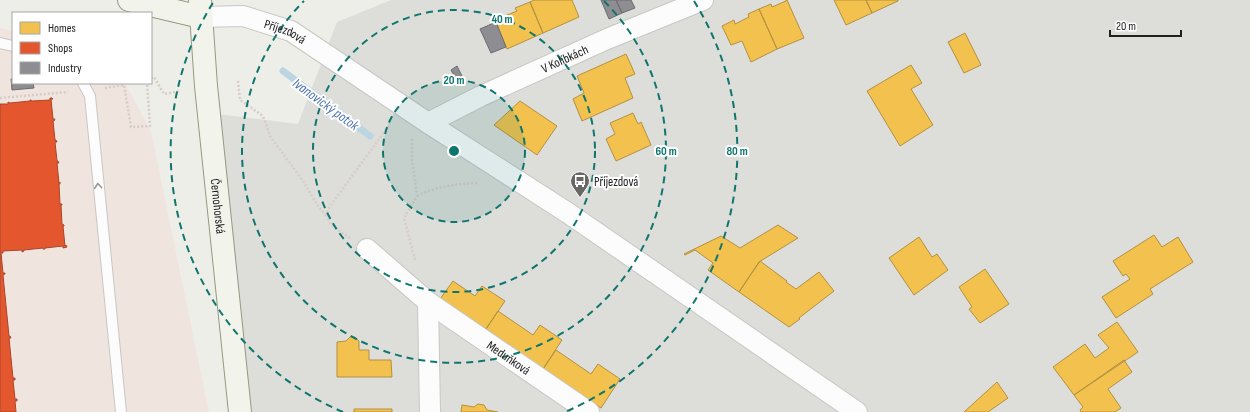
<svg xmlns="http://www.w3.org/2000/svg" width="1250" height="412" font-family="'Sofia Sans Condensed',sans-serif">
<rect width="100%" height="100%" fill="#eeeee9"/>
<path fill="#ddddda" d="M391 0H1250V412H240L209 113 298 124 337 22Z"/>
<path fill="#f0e4df" d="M0 28 13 31V83H125L151 131 209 412H0Z"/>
<path fill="#f2c14e" stroke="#b39140" d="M534 0H572L579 17 543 33 530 2Z
M786 0H787L804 38 777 49 759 9 771 4 772 7 786 1Z
M834 0H866L872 13 846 25Z
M866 0H898V1L872 13Z
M530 2 543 33 507 49 495 20 517 11 515 8Z
M759 9 777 49 751 62 742 41 731 45 722 26 734 20 735 24 749 17 748 14Z
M965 33 981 65 964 73 948 42Z
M626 54 635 74 625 78 633 98 582 121 573 99 584 93 577 76Z
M911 65 922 83 911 89 933 125 900 146 867 91Z
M520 101 557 126 537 155 494 125Z
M633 113 638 124 641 122 651 145 616 161 606 139 615 134 610 123Z
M778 225 798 238 759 262 739 292 708 270 713 263 695 250 685 255 684 254 721 236 740 248Z
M1154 235 1162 247 1178 237 1193 262 1150 289 1153 294 1116 318 1102 297 1130 279 1126 274 1123 276 1113 261Z
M919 237 932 257 937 254 948 270 914 295 889 258Z
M760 261 787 281 786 282 796 289 819 272 834 291 799 318 800 319 789 327 739 292Z
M985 269 1009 304 980 323 969 309 972 307 959 287Z
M453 281 475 296 482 286 505 301 486 329 440 299Z
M498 311 533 335 540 325 562 340 543 369 486 329Z
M1117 322 1138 352 1074 395 1053 367 1085 344 1095 358 1109 348 1098 335Z
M350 337H355L359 341V350H369V360H391L392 377H337V342L346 341Z
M556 350 591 374 598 364 620 379 601 408 543 369Z
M1124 360 1132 372 1108 389 1121 408 1115 412H1081L1080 410 1083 407 1074 395Z
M997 382 1008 398 988 412H964Z
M478 404 484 405 487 410 498 412H461L462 405 474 407Z
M354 409H392V412H354Z"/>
<path fill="#e4572e" stroke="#a9462a" d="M50 98H52L53 99H51L53 119H55L54 121H53L55 140H56L57 142H55L57 161H58L59 163H57L59 183 60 182V184H59L60 204H62V205H61L62 224 64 225V226H63L65 246 66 245 67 247 63 248V246L45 248V249H43V248L24 250V251L22 252V250L3 251V253H1L3 273H5V274L3 275 9 336H10L11 338H9L13 378H15V380H13L15 399H17V401H15L16 412H0V104H8V102L10 103 30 101V100H31L32 101 50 100Z"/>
<path fill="#8d8d92" stroke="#6c6c70" d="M601 0H616L622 13 609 19Z
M616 0H631L635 8 622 13Z
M496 22 506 47 491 53 480 29Z
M457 66 462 76 456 79 451 70Z
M11 79H13V83H33L34 88 12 90Z"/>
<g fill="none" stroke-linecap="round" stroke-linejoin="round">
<path stroke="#bcd5e2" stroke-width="7" d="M283 71 370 136"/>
<defs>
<path id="lane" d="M0 43 13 46
M83 83 90 96 121 412"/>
<g id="street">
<path id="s1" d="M201 17 243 16 291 31 428 123 568 213 857 412"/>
<path id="s2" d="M428 123 481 96 607 39 703 0"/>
<path d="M367 249 428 302 430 412"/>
<path id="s3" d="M428 302 589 412"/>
</g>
<g id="secondary">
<path d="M129 0 201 17"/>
<path id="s4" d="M200 0 206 86 240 412"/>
</g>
</defs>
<use href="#lane" stroke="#c7c7c5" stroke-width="12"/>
<use href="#street" stroke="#c7c7c5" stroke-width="22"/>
<use href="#secondary" stroke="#949980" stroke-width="24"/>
<path stroke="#d7ccc7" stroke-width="2.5" stroke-dasharray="2 2" stroke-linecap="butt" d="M151 78 154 77 164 94 180 91
M238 81 240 100 263 116 270 136 303 181 318 206 326 216
M105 88 124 85 131 127 150 126 147 83
M0 98 68 92
M412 139V159L417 196 404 218 415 260
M417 196C437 186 457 184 478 183
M350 238C338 229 325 226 328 209L390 124"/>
<use href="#lane" stroke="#fcfcfc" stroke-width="10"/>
<use href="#street" stroke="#fcfcfc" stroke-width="20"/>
<use href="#secondary" stroke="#f2f4ec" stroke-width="22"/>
</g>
<defs><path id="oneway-chevron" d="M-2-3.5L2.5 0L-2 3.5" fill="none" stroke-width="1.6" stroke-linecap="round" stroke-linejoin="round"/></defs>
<use stroke="#999" href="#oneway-chevron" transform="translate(98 186) rotate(-95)"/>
<circle cx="454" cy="151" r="71" fill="#0f766e" fill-opacity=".12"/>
<g fill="none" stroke="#0f766e" stroke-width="2" stroke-dasharray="7 5">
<circle cx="454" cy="151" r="71"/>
<circle cx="454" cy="151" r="141"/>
<path d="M604 1A212 212 0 1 1 304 1"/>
<path d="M343 412A283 283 0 0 1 214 1M694 1A283 283 0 0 1 565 412"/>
</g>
<defs>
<symbol id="bus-pin" viewBox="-11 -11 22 30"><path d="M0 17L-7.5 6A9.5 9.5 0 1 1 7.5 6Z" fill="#686866" stroke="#fff"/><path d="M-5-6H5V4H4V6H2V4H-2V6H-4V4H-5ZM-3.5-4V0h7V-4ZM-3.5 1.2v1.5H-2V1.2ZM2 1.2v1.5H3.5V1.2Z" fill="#fff"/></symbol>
</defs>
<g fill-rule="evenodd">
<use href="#bus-pin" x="569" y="170" width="22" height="30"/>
</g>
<g text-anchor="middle" stroke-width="4" stroke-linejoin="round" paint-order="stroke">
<g font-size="13" fill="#202020" stroke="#fff">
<text dy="5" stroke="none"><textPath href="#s1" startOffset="87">Příjezdová</textPath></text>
<text dy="5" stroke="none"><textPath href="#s2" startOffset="151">V Kolíbkách</textPath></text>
<text dy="5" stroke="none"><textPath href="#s4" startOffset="207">Černohorská</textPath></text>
<text dy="5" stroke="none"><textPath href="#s3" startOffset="98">Meduňková</textPath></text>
</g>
<g font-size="13" fill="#202020" stroke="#fff" text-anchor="start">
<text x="594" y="186">Příjezdová</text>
</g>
<g font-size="14" font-style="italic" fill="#4a70b2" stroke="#fff">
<text transform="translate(326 104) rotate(36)" y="5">Ivanovický potok</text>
</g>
</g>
<circle cx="454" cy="151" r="6" fill="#0f766e" stroke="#fff" stroke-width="2"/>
<g font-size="12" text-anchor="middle" font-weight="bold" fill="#0f766e" stroke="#fff" stroke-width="4" stroke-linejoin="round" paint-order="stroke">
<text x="502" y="23">40 m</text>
<text x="454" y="84">20 m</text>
<text x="666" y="155">60 m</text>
<text x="737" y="155">80 m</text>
</g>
<rect x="12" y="12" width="140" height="72" fill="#ffffff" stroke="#a6a6a6"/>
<rect x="20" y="22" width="20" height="12" fill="#f2c14e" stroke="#a6a6a6"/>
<text x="48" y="32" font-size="12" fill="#202020">Homes</text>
<rect x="20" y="42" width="20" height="12" fill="#e4572e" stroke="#a6a6a6"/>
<text x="48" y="52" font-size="12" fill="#202020">Shops</text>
<rect x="20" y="62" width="20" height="12" fill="#8d8d92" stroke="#a6a6a6"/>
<text x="48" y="72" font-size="12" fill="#202020">Industry</text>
<path d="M1110 30v6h71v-6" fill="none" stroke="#202020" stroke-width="2"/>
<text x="1116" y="30" font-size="12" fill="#202020" stroke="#ffffff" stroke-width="3" paint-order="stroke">20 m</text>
</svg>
